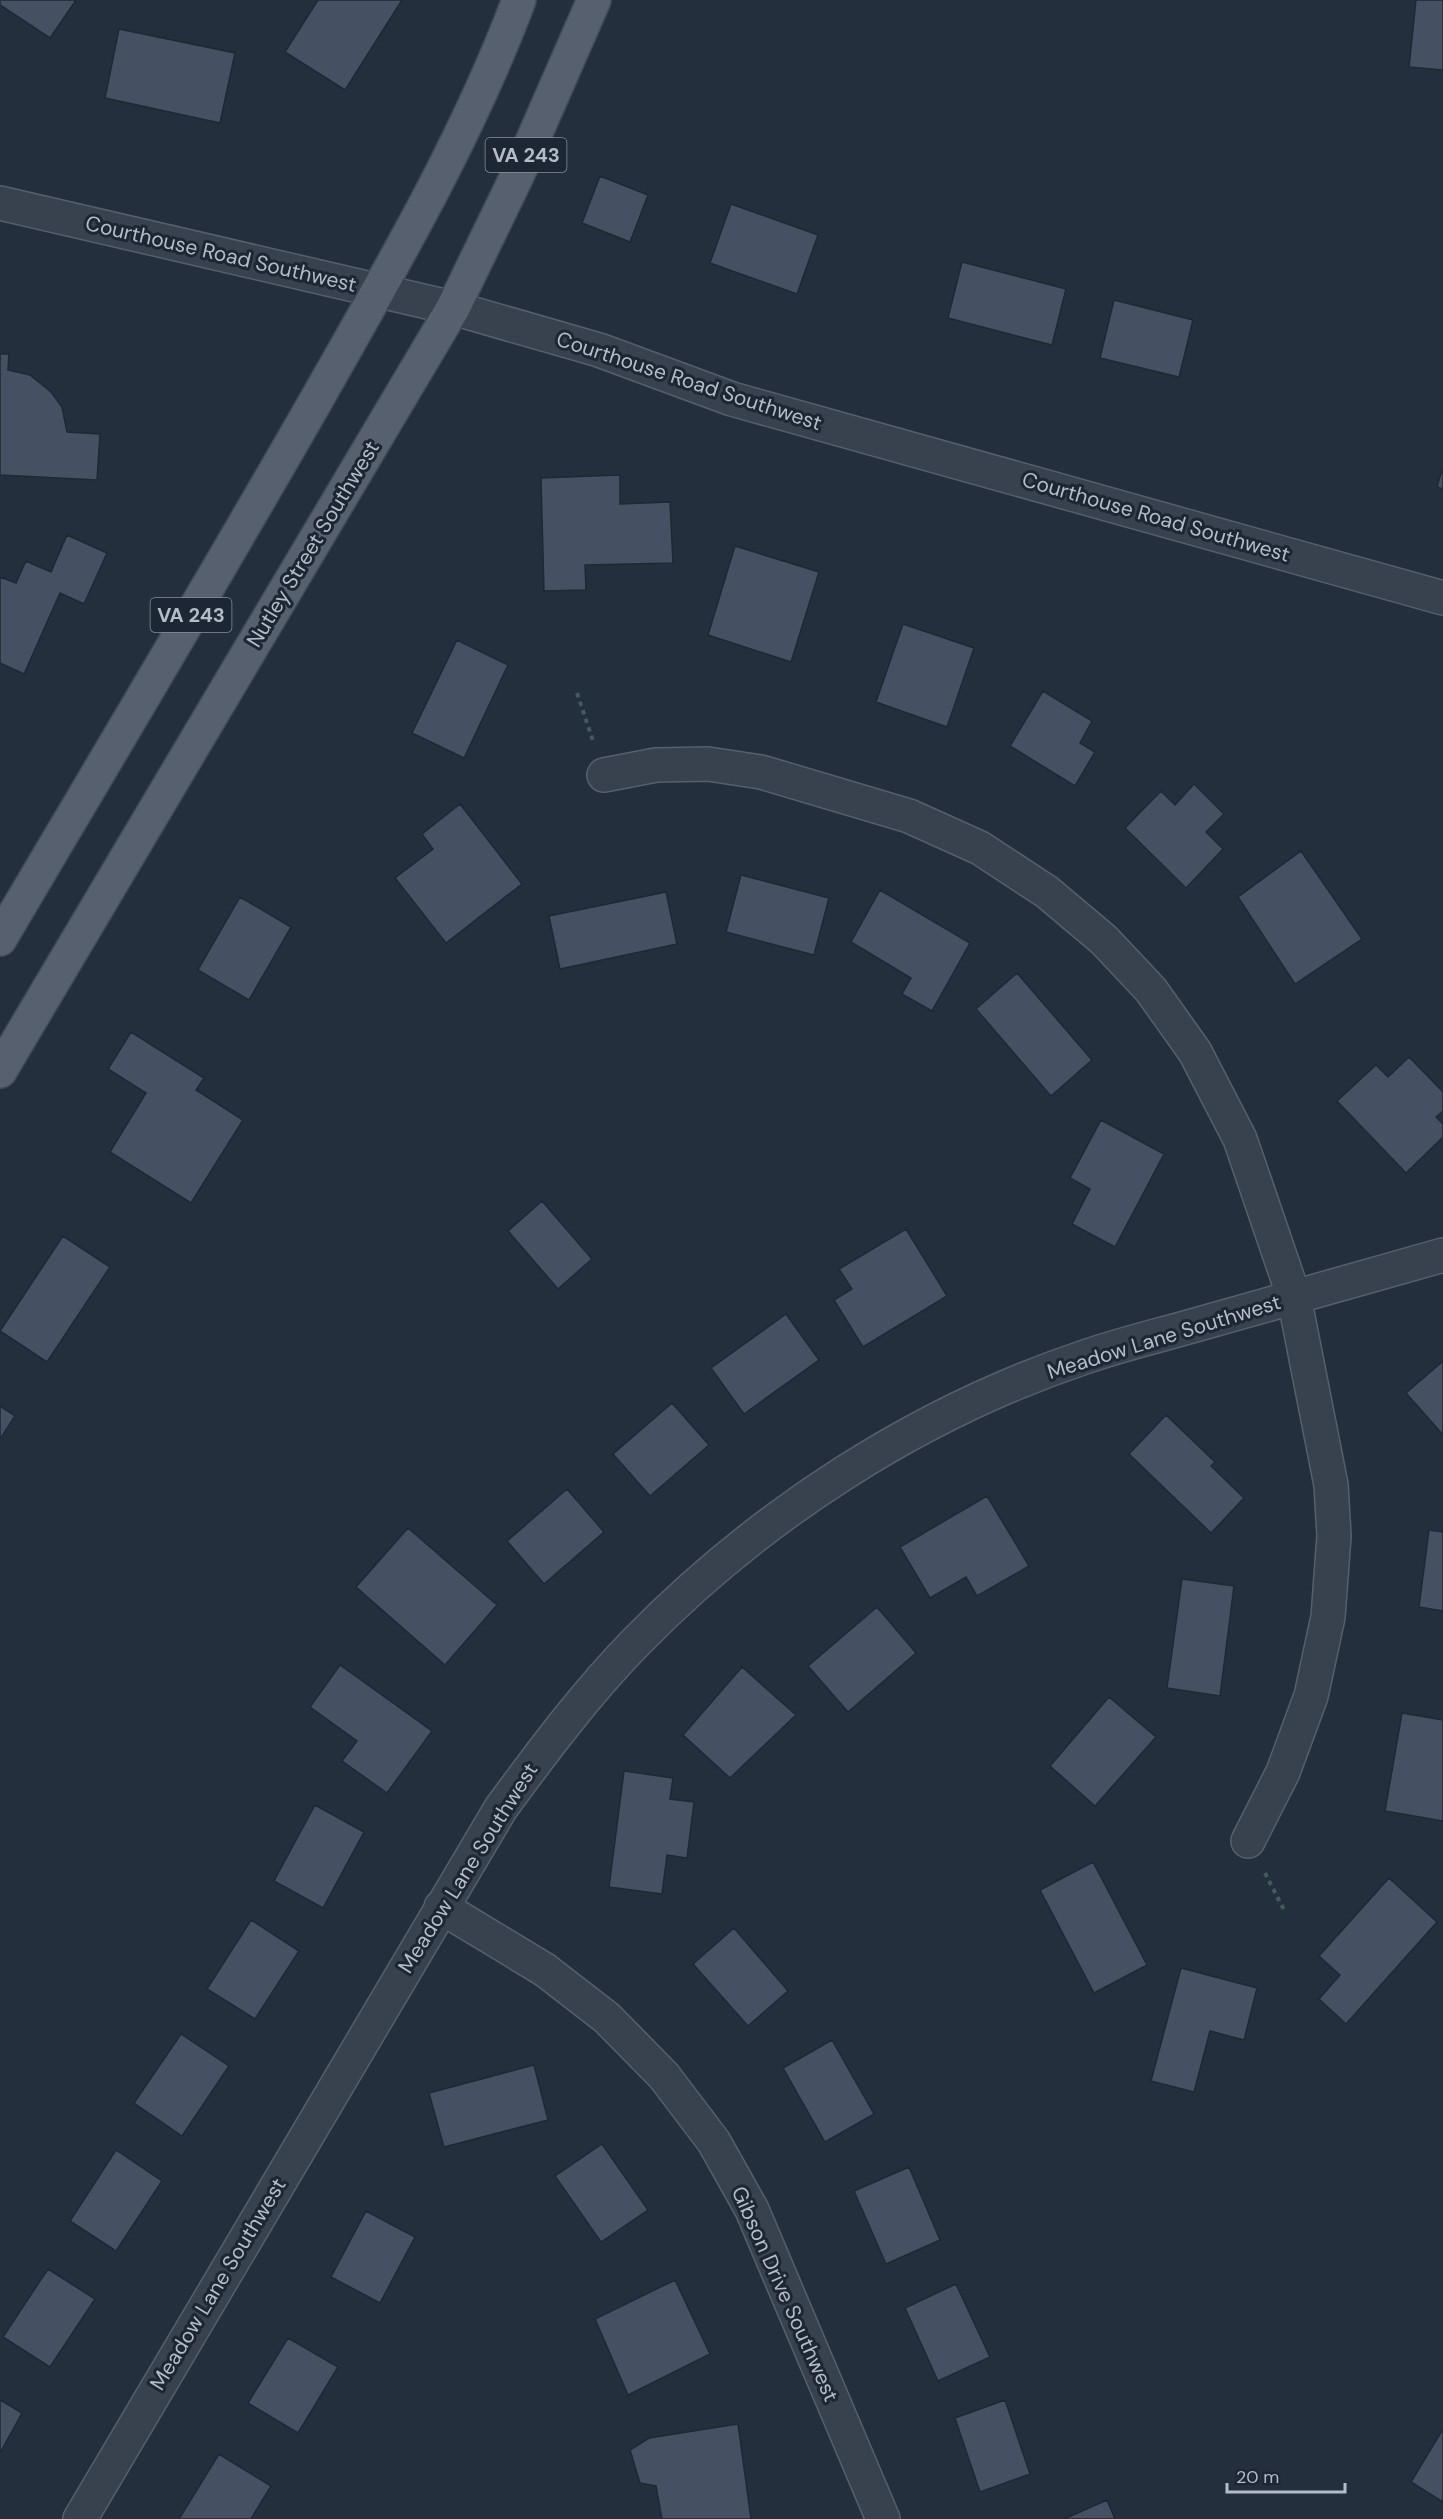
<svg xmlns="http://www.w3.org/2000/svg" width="1443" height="2519" font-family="'DM Sans',sans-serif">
<rect width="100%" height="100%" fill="#242f3e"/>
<path fill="#455162" stroke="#1f2835" stroke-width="1.5" d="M0 0H76L50 38 0 5Z
M318 0H402L345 90 285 52Z
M1416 0H1443V70L1409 67Z
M119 29 235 53 220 123 105 98Z
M600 176 648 195 630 242 582 223Z
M731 204 818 235 797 294 710 263Z
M962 262 1066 289 1052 345 948 318Z
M1114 300 1193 320 1179 377 1100 358Z
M0 354H9L8 370 30 375 51 392 62 407 67 432 100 434 97 480 0 475Z
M1443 467V489L1437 487Z
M620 475V504L670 502 673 563 585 565 586 590 544 591 541 478Z
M67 535 107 553 84 604 60 593 24 674 0 663V577L16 583 26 561 51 572Z
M735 546 819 572 791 662 708 635Z
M903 624 974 648 947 727 876 702Z
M457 640 508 665 464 758 412 733Z
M1043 691 1092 721 1080 743 1095 752 1075 786 1010 746Z
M1194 784 1224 814 1206 832 1223 849 1186 888 1125 828 1161 791 1175 805Z
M460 804 522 884 446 943 395 878 433 849 422 834Z
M1301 851 1362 939 1295 984 1238 897Z
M741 875 829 898 814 955 726 932Z
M880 890 970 943 932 1011 902 994 911 978 851 942Z
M666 892 677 944 560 969 549 916Z
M240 897 291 927 249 1000 198 970Z
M1017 973 1092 1060 1051 1096 976 1009Z
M131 1032 204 1078 196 1090 243 1120 191 1203 110 1152 146 1093 108 1069Z
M1409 1057 1443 1092V1111L1436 1117 1443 1124V1137L1406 1173 1337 1101 1376 1065 1388 1077Z
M1101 1120 1164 1154 1115 1247 1072 1224 1090 1189 1070 1178Z
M542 1201 592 1259 558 1289 508 1231Z
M906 1229 947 1296 863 1347 834 1300 852 1289 839 1269Z
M63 1236 110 1267 47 1362 0 1331Z
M786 1314 819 1360 744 1414 711 1368Z
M1443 1361V1435L1406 1393Z
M672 1403 709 1445 650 1496 613 1454Z
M0 1406 15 1416 0 1439Z
M1166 1415 1215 1462 1211 1466 1244 1498 1211 1533 1129 1454Z
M567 1489 604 1532 544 1584 507 1541Z
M987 1496 1029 1566 977 1596 966 1577 930 1598 900 1547Z
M408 1528 497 1605 445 1665 356 1587Z
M1429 1530 1443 1532V1611L1419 1607Z
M1182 1579 1234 1586 1220 1696 1167 1688Z
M877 1607 916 1653 848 1712 808 1666Z
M340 1665 432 1731 387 1793 342 1761 357 1741 310 1707Z
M742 1667 796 1715 730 1778 683 1735Z
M1109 1697 1156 1737 1095 1806 1050 1766Z
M1402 1713 1443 1720V1821L1385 1811Z
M624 1771 673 1778 670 1799 694 1802 687 1858 667 1855 662 1894 609 1887Z
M315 1805 364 1832 323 1908 274 1881Z
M1093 1862 1147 1965 1094 1993 1040 1890Z
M1389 1878 1437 1922 1346 2024 1319 1999 1340 1975 1319 1956Z
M251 1920 299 1951 255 2019 207 1989Z
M734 1928 788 1991 748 2026 693 1964Z
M1181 1968 1257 1988 1244 2040 1210 2031 1194 2092 1151 2081Z
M181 2034 229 2066 182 2136 134 2103Z
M832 2040 874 2114 825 2142 783 2068Z
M534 2065 548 2120 444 2147 429 2093Z
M602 2144 648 2210 601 2242 555 2176Z
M116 2150 162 2181 116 2251 70 2221Z
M909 2167 940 2240 886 2264 854 2191Z
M366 2211 415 2237 380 2303 331 2277Z
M48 2269 95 2299 50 2367 3 2337Z
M675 2280 710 2354 628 2395 595 2319Z
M956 2284 990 2357 938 2381 905 2308Z
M288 2338 338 2367 298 2433 248 2403Z
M0 2400 22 2413 0 2453Z
M1005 2400 1030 2474 980 2492 955 2418Z
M738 2424 751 2519H662L656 2486 640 2483 630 2450 649 2438Z
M1443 2429V2502L1411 2482Z
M219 2454 271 2486 251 2519H179Z
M1107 2500 1115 2519H1064Z"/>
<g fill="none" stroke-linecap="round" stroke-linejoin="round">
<defs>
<path id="minor" d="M604 775 656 765 708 764 761 772 909 816 980 848 1047 892 1104 940 1151 990 1195 1052 1240 1139 1294 1297 1331 1485 1334 1536 1328 1617 1311 1696 1283 1772 1248 1841
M441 1907 545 1970 607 2018 664 2076 714 2142 752 2210 883 2519
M80 2519 501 1808C543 1751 586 1693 636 1642 759 1516 917 1413 1085 1357 1122 1344 1161 1335 1199 1324 1280 1301 1361 1278 1443 1255"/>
<path id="tertiary" d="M0 203 453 308 599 350 732 399 1443 598"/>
<path id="primary" d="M0 939C108 756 217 574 322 390 394 263 468 136 519 0
M0 1071 453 308 517 176 594 0"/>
</defs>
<use href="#minor" stroke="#565f6c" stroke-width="36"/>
<use href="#tertiary" stroke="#565f6c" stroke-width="36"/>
<use href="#primary" stroke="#414a57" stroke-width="36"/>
<path stroke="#44595c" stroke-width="4" stroke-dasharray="4.5 4.5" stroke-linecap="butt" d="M577 693 593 741
M1265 1873 1284 1910"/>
<use href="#minor" stroke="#38414e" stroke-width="33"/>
<use href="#tertiary" stroke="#38414e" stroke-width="33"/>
<use href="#primary" stroke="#56606e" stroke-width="33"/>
</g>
<g text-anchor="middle" stroke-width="6" stroke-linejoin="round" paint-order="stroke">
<g fill="#1d2633" stroke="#878f9c" stroke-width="1.5">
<rect x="485.5" y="138" width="81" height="34" rx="4.5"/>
<rect x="150.5" y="598" width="81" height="34" rx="4.5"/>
</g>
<g font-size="20" font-weight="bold" fill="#b4bcc9">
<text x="526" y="162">VA 243</text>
<text x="191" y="622">VA 243</text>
</g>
<g font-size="21" fill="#b4bcc9" stroke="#1d2633">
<text transform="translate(221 254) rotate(13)" y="7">Courthouse Road Southwest</text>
<text transform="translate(689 381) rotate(18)" y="7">Courthouse Road Southwest</text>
<text transform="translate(1156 517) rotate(16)" y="7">Courthouse Road Southwest</text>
<text transform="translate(313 544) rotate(-59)" y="7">Nutley Street Southwest</text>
<text transform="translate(1164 1337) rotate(-17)" y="7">Meadow Lane Southwest</text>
<text transform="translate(468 1868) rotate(-58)" y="7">Meadow Lane Southwest</text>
<text transform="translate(218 2284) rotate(-59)" y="7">Meadow Lane Southwest</text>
<text transform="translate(785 2294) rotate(66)" y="7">Gibson Drive Southwest</text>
</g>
</g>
<path d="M1227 2483v9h118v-9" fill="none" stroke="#b4bcc9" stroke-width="3"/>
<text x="1236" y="2483" font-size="18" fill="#b4bcc9" stroke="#1d2633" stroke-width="4.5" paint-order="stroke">20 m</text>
</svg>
